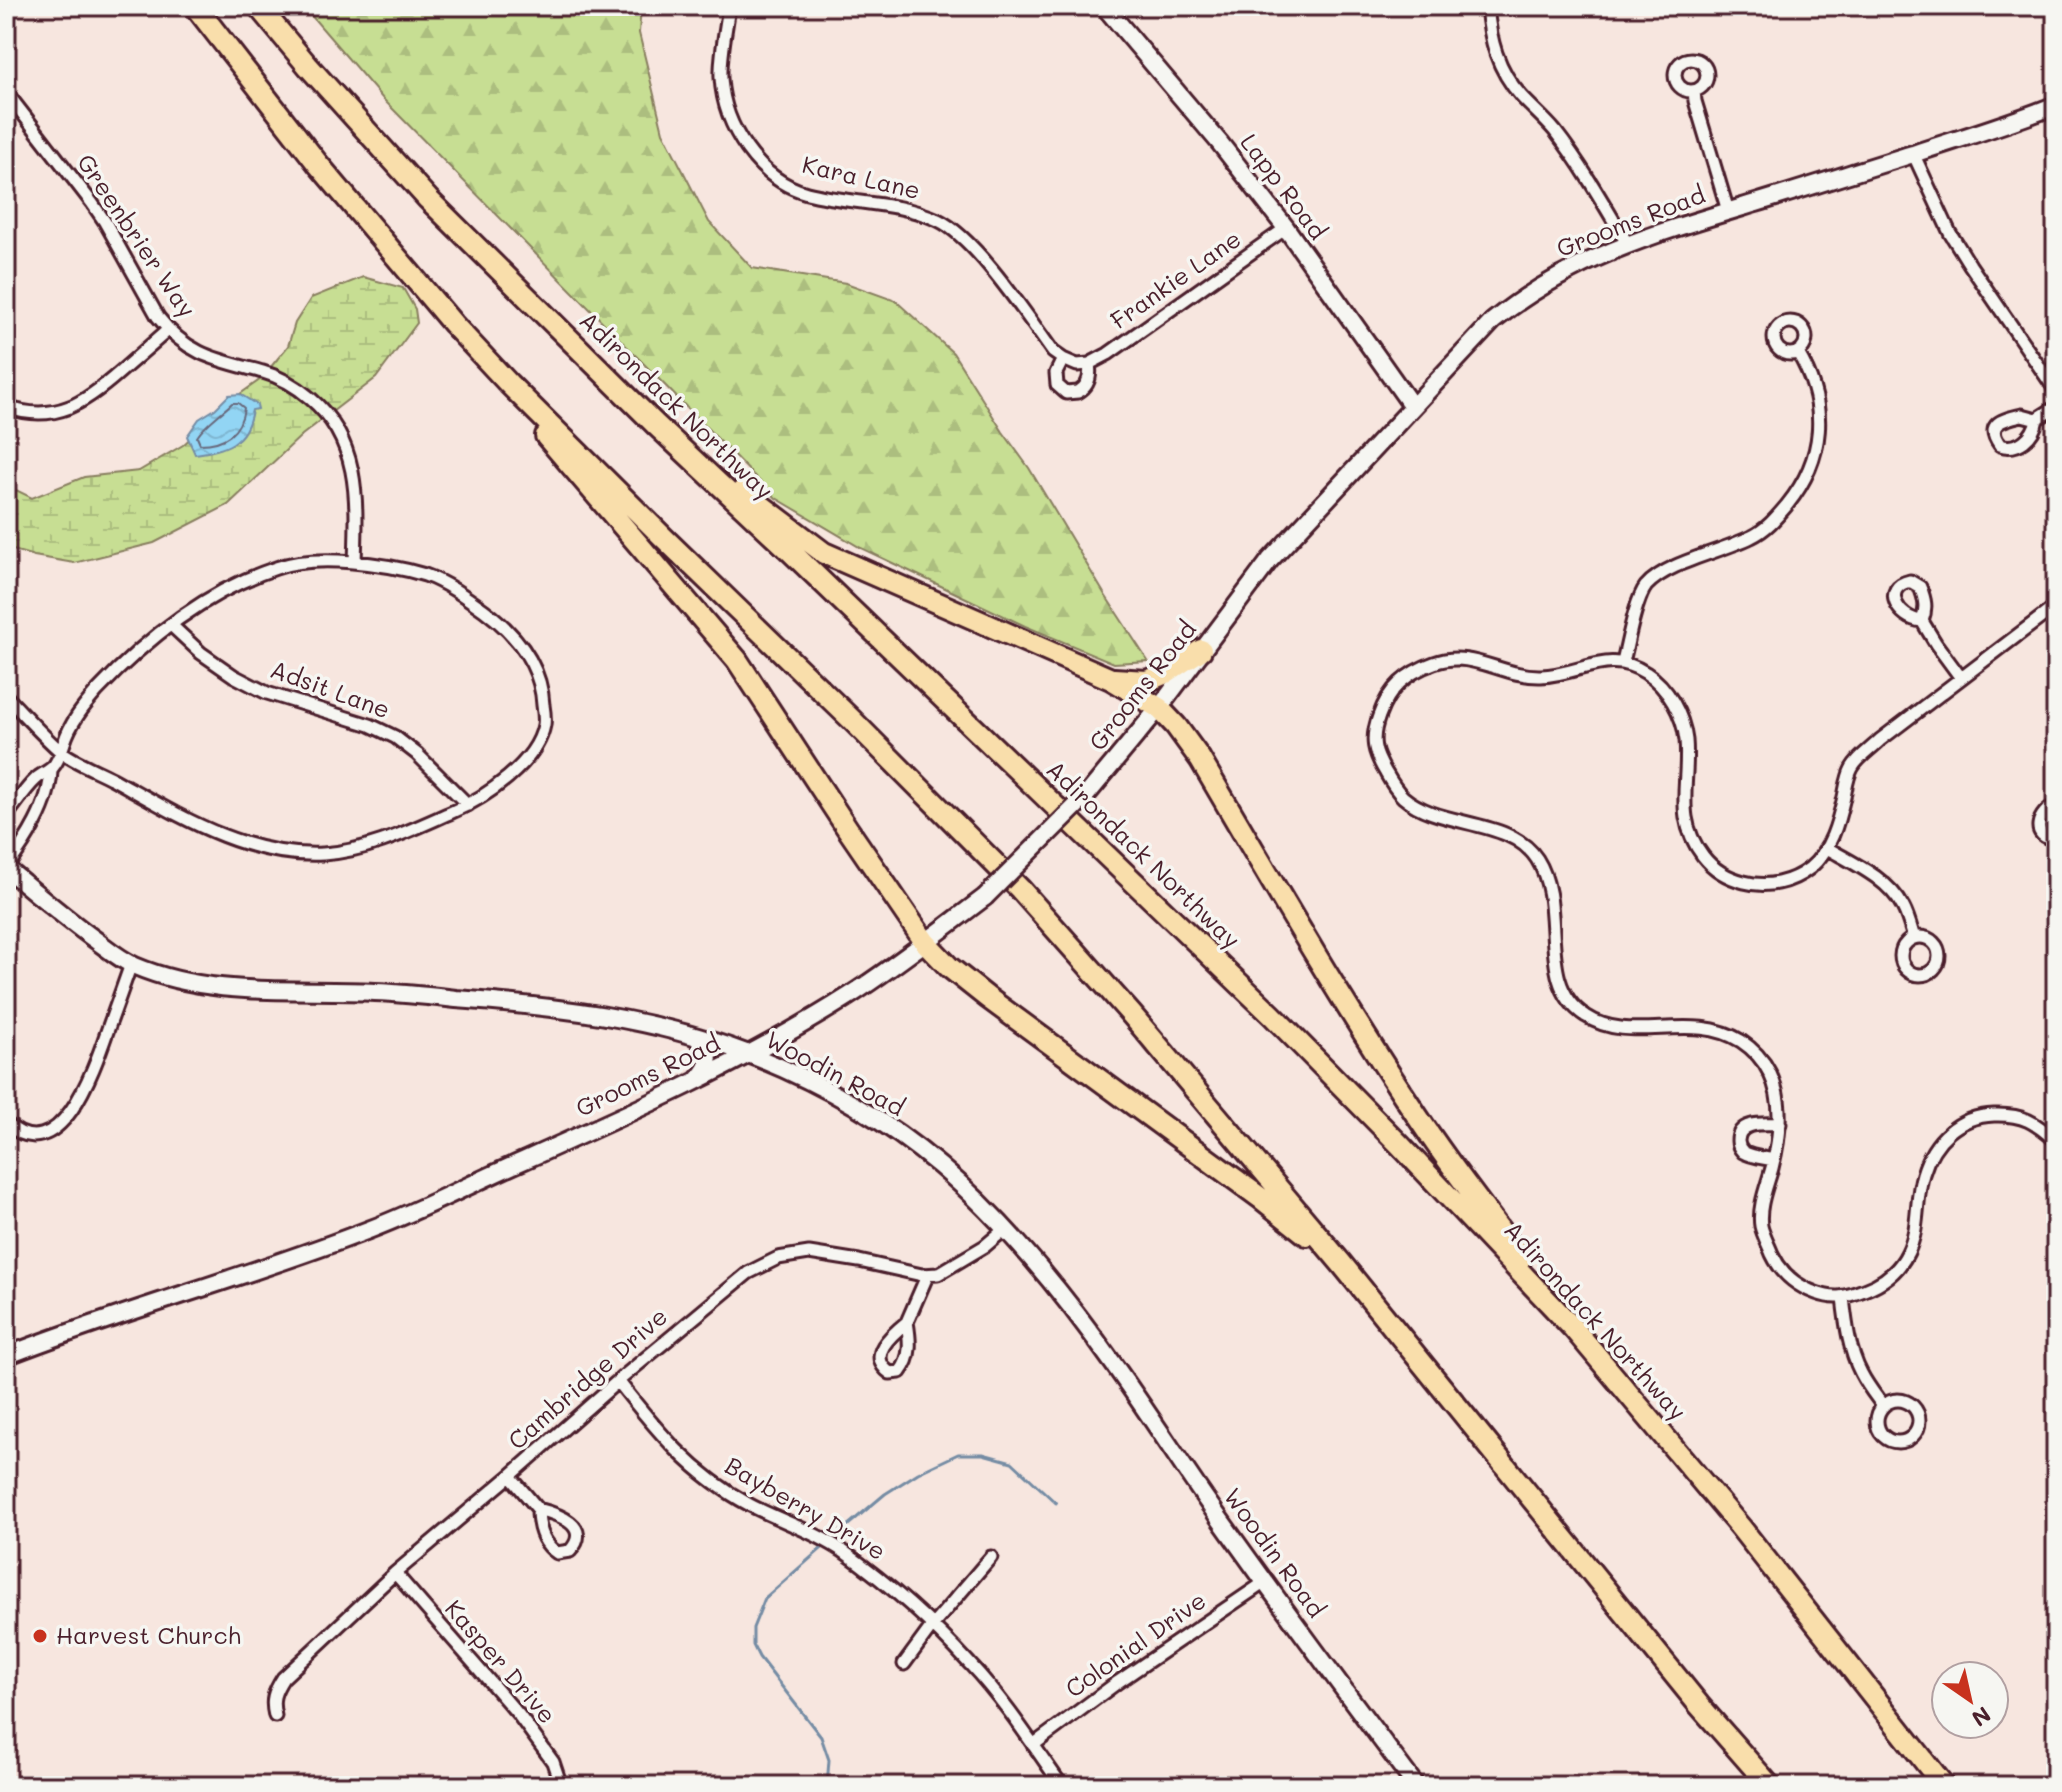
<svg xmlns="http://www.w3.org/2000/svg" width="2062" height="1792" font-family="Mali,sans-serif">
<defs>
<pattern id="forest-firs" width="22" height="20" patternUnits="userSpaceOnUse" patternTransform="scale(2)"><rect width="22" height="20" fill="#c7de93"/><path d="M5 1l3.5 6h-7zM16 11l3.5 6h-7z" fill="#acbe7f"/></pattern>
<pattern id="wetland-marsh" width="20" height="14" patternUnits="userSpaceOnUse" patternTransform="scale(2)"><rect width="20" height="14" fill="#c7de93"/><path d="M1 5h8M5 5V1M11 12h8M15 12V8" fill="none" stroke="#acbe7f"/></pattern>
<pattern id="water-waves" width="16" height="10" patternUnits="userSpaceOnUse" patternTransform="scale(2)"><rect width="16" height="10" fill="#92d5f4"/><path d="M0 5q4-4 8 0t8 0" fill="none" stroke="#7fb6d1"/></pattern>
</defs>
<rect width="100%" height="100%" fill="#f7e6df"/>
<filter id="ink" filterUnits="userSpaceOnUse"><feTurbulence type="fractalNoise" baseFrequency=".0125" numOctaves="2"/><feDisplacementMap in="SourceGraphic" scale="16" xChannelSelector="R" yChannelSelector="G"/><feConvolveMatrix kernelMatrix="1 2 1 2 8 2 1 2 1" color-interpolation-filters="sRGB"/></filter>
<g filter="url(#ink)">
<path fill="url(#forest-firs)" stroke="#887e5f" stroke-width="2" d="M303 6H641L639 33 663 132 709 222 752 268 846 283 896 301 953 353 1003 432 1029 468 1105 595 1148 661 1114 663 1025 626 861 548 776 498 383 99Z"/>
<path fill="url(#wetland-marsh)" stroke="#887e5f" stroke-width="2" d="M363 277 403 288 415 309 417 323 376 378 302 435 228 505 154 543 74 563 34 556 6 548V485L32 498 84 477 139 471 183 445 233 399 261 379 288 346 295 323 311 298Z"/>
<path fill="url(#water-waves)" stroke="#758ca4" stroke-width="2" d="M240 394 257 405 258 409 252 410C246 445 226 449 195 454L187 436 199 419 215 409 229 395Z"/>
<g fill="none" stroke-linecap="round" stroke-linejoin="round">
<path stroke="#67687b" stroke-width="2" d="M232 403H238L244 408C241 433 224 444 200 444L197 437C206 423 220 415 232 403Z"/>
<path stroke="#758ca4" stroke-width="3" d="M834 1537 885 1494 918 1473 958 1454H983L1012 1462 1056 1503
M822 1548 765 1598 753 1628V1645L759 1657 821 1737 829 1760 827 1786"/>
<defs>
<path id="street" d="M729 6C726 30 720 55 721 78 724 127 759 180 807 193 850 204 896 201 938 220 976 238 1027 316 1053 352L1063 359
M1487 6C1490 40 1497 69 1521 96 1532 108 1545 119 1555 131 1583 167 1605 206 1628 245
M1675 75a16 16 0 1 1 32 0a16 16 0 1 1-32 0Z
M1694 91 1695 101 1728 211
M6 92 92 203 105 222 158 317C188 356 218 360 263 372 281 377 296 386 310 398 361 441 357 502 355 562
M1913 153 1950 233 1970 265 2056 391
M1774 338a16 16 0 1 1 32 0a16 16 0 1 1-32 0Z
M1063 359 1077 365 1089 364C1091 376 1089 386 1078 392L1066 393 1057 385 1056 373Z
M1089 364 1108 354 1286 228
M6 407C55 424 85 403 120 372 136 358 152 344 168 330
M2022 415 2037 419C2034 437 2018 451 2000 445 1984 423 2004 419 2022 415Z
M2037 419 2056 407
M1910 581 1920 587C1925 599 1927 608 1922 621 1897 619 1881 587 1910 581Z
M2056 606 1880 740C1871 749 1858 757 1852 768 1847 777 1846 788 1844 797 1838 823 1831 850 1810 868 1791 883 1767 888 1744 882 1728 878 1713 869 1703 856 1673 817 1690 783 1686 740 1683 715 1668 687 1646 673 1609 648 1580 675 1541 676 1501 677 1473 649 1434 663 1406 673 1389 688 1379 716 1370 740 1374 753 1386 773 1391 782 1396 790 1403 797 1440 829 1510 817 1537 859 1568 908 1534 983 1586 1016 1631 1046 1692 1010 1741 1041 1785 1070 1784 1122 1772 1168 1767 1186 1758 1207 1761 1226 1763 1235 1769 1246 1772 1254 1781 1273 1796 1286 1816 1293 1835 1300 1846 1297 1864 1290 1883 1283 1899 1271 1908 1252 1920 1227 1915 1199 1923 1174 1933 1140 1959 1116 1994 1115 2023 1114 2035 1122 2056 1141
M1922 621 1936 644 1961 678
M171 625 201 653 234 676 267 693 370 725 395 737 417 754 468 805
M1623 662C1628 643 1635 600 1646 586 1667 562 1721 552 1751 537 1766 530 1776 518 1787 505 1825 458 1829 405 1798 353
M6 696C23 714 40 733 59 750 74 762 96 770 113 779 178 815 245 858 323 854 369 851 411 830 452 812 485 798 537 763 544 725 545 719 544 711 543 705 541 664 515 633 484 610 466 597 445 582 425 575 385 563 315 554 276 568 207 591 146 639 97 691 84 706 70 723 64 743 61 751 59 760 53 767 48 772 41 774 36 779 25 789 16 804 6 816
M2056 805C2038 812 2029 838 2056 839
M1827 848C1853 863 1889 879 1903 907 1908 916 1911 928 1914 938
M6 868C26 841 50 805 51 770
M1901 956a19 19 0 1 1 38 0a19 19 0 1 1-38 0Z
M6 1123C62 1174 97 1060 110 1023 117 1004 124 984 131 964
M1774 1160C1765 1158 1751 1157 1743 1152 1740 1149 1738 1145 1738 1141 1738 1120 1766 1124 1780 1124
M1843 1298C1846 1324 1849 1350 1861 1373 1867 1385 1875 1395 1883 1406
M907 1322C910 1340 912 1357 900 1372L890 1373C866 1356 891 1335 907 1322Z
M907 1322 927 1276
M618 1381C657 1431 692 1474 750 1505 780 1521 814 1531 843 1551 889 1584 932 1622 970 1664 1005 1701 1033 1745 1062 1786
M1877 1421a21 21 0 1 1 42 0a21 21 0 1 1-42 0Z
M510 1476 538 1509
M538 1509C558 1514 593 1526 570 1551L557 1553C542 1543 538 1526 538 1509Z
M395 1573 518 1714 553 1762 561 1786
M904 1664 932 1626 991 1557
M275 1716C271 1700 274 1692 283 1678L395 1573 510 1476 618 1381 748 1273 778 1258 809 1253 859 1261 922 1275 938 1274 985 1246 1005 1229
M1033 1745 1118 1682 1265 1582"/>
<path id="secondary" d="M1104 6 1219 142 1286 228 1412 406
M1085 797 1159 708 1270 560 1493 321C1573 256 1660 232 1756 203 1809 187 1861 170 1913 154 1961 138 2009 124 2056 105
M6 868C36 893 66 919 97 941 109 950 121 960 135 966 210 998 295 988 375 992 402 993 429 996 456 999 554 1006 653 1018 746 1053 815 1080 884 1118 940 1166 1006 1222 1067 1298 1117 1369 1152 1418 1184 1469 1219 1518 1283 1608 1349 1697 1416 1786
M697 1038C712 1052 713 1063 698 1079
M6 1356C126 1309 251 1276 371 1229 424 1209 474 1182 525 1160 635 1111 747 1061 849 996 896 966 941 930 985 897"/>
<path id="highway" d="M195 6 318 164 453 324 509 384 664 538 851 719 1020 889 1132 1015 1341 1263 1699 1705 1770 1786
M258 6 308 66 428 199 656 425 785 546 1273 1016 1400 1145 1574 1329 1741 1528 1944 1786
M546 436 737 660 847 828 925 942 949 967 988 998 1262 1199 1307 1235
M742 491 824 553 1111 679 1159 708 1176 726 1200 759C1267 873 1333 988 1406 1099 1441 1154 1482 1206 1521 1258
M1114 679 1147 681 1166 673 1201 650"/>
</defs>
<use href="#street" stroke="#4a1f2b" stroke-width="17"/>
<use href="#secondary" stroke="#4a1f2b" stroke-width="22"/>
<use href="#highway" stroke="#4a1f2b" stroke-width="26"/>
<use href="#street" stroke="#f6f6f2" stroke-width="11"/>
<use href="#secondary" stroke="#f6f6f2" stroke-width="16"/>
<use href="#highway" stroke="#f9deab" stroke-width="20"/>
<defs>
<path id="secondary-bridge" d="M985 897 1085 797"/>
</defs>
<use href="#secondary-bridge" stroke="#4a1f2b" stroke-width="22" stroke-linecap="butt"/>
<use href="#secondary-bridge" stroke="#f6f6f2" stroke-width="16"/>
</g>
</g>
<circle fill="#c8321e" stroke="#f6f6f2" stroke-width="3" cx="40" cy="1636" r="8"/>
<g text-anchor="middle" stroke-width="7" stroke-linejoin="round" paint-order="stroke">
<g font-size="24" fill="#4a1f2b" stroke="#f6f6f2">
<text transform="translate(861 178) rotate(13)" y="8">Kara Lane</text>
<text transform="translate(1283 187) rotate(53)" y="8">Lapp Road</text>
<text transform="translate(1631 222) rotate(-21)" y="8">Grooms Road</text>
<text transform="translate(136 236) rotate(56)" y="8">Greenbrier Way</text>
<text transform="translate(1176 280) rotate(-35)" y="8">Frankie Lane</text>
<text transform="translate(676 406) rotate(44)" y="8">Adirondack Northway</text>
<text transform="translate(1143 686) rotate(-52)" y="8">Grooms Road</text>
<text transform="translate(330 690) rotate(20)" y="8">Adsit Lane</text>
<text transform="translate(1143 855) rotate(44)" y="8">Adirondack Northway</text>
<text transform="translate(835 1074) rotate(28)" y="8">Woodin Road</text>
<text transform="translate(648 1076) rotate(-26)" y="8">Grooms Road</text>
<text transform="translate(1595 1321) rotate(48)" y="8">Adirondack Northway</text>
<text transform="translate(588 1379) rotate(-41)" y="8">Cambridge Drive</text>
<text transform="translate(805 1509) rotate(30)" y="8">Bayberry Drive</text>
<text transform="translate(1274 1553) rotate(54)" y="8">Woodin Road</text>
<text transform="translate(1136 1645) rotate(-35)" y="8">Colonial Drive</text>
<text transform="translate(500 1662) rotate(49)" y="8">Kasper Drive</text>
</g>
<g font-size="24" fill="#4a1f2b" stroke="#f6f6f2" text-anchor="start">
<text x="56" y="1644">Harvest Church</text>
</g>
</g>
<rect width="2062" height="1792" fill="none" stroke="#f6f6f2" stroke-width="32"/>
<rect x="16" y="16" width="2030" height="1760" fill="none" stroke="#4a1f2b" stroke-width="3" filter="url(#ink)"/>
<g transform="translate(1970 1700) rotate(146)"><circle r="38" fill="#f6f6f2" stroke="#b1a0a2" stroke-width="2"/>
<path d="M0-6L14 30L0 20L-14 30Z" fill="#c8321e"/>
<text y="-12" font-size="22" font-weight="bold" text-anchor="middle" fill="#4a1f2b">N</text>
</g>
</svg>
